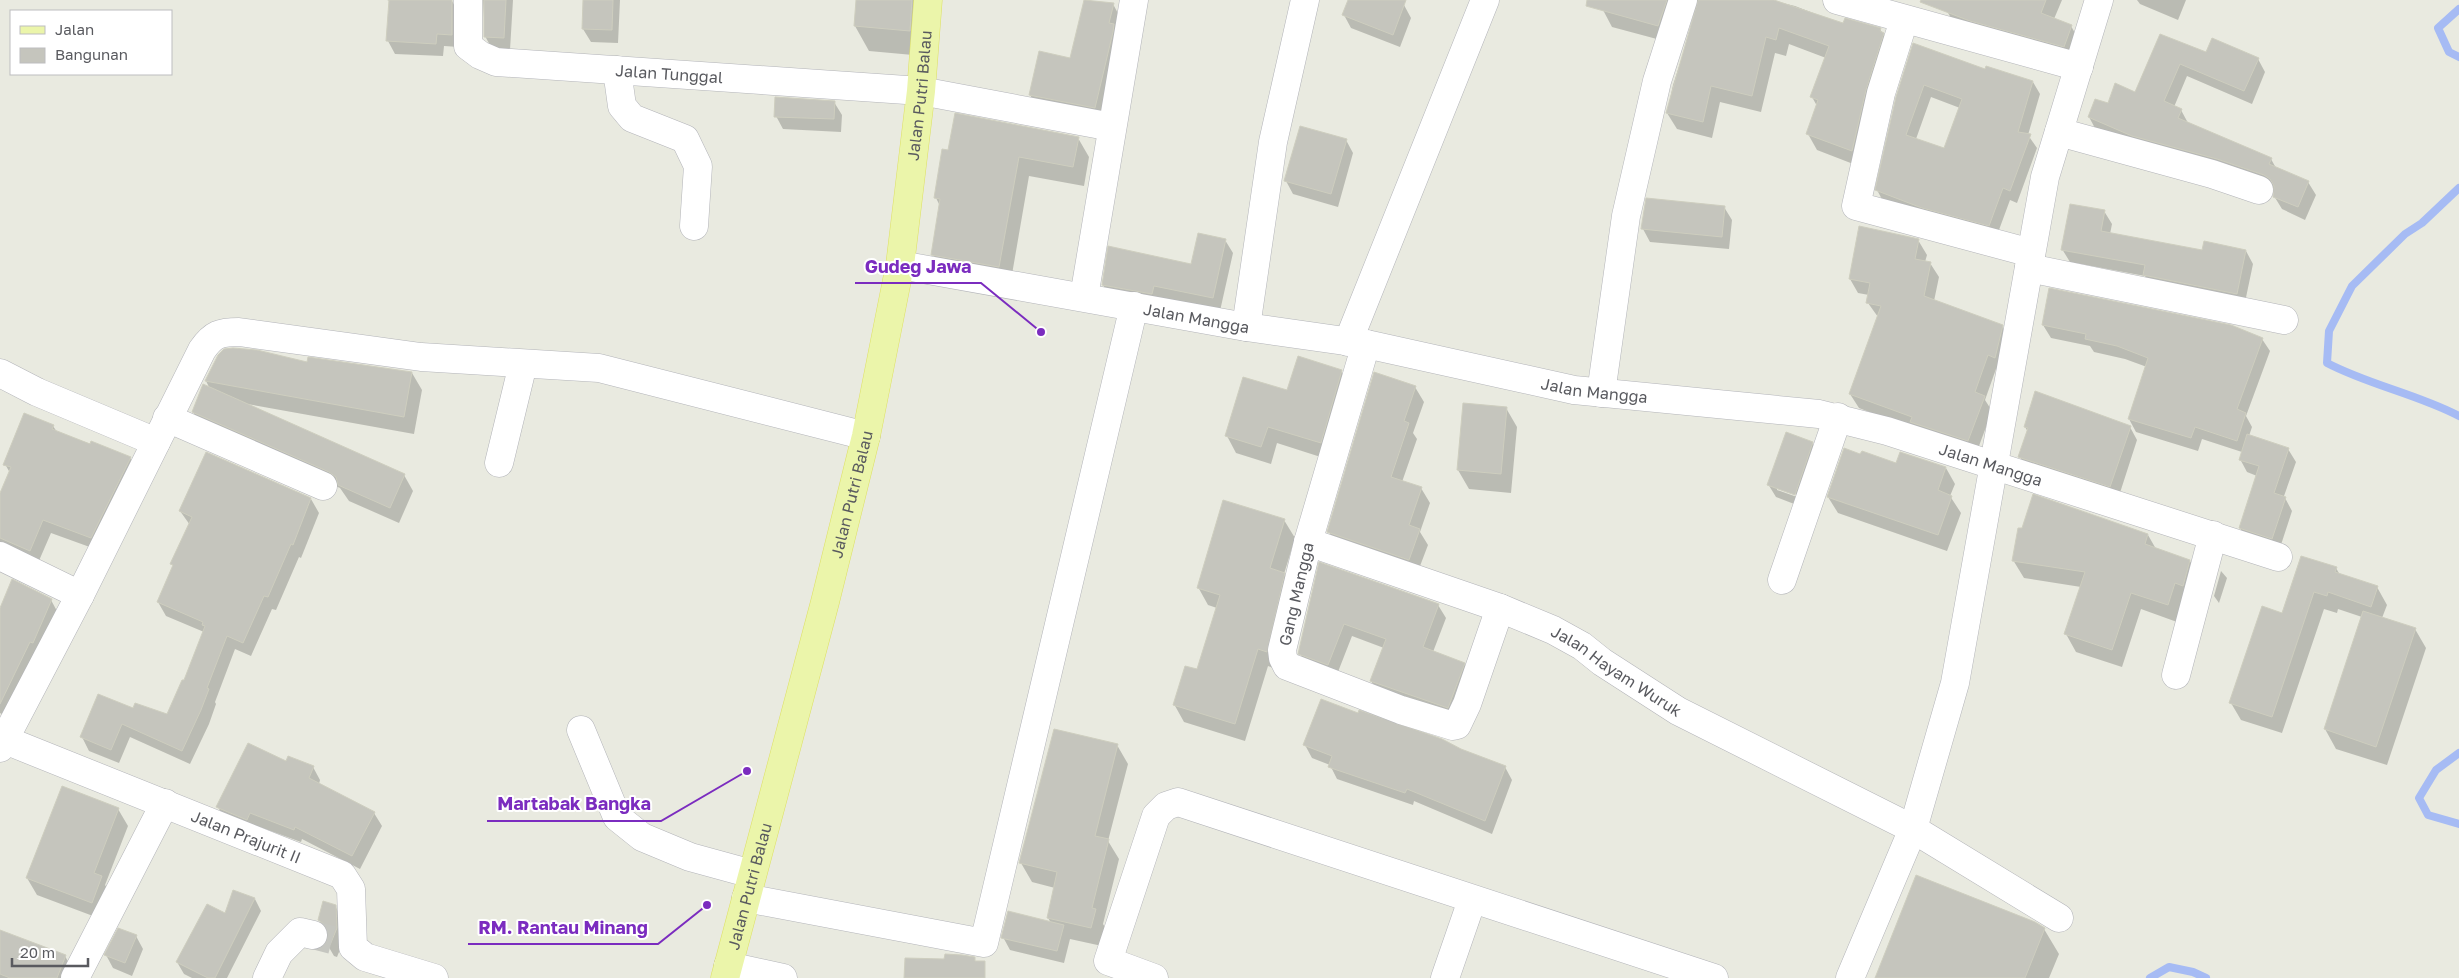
<svg xmlns="http://www.w3.org/2000/svg" width="2459" height="978" font-family="'Golos Text',sans-serif">
<rect width="100%" height="100%" fill="#e9eae0"/>
<path fill="#0003" fill-rule="evenodd" d="M387 0 452 1 459 14V47L444 46 443 56 395 54 388 41 390 1Z
M483 0H513L510 50 492 49 485 36Z
M585 0H620L618 43 591 42 583 29Z
M857 0H918L924 56 869 51 855 26Z
M1085 0 1113 4 1122 21 1104 124 1040 112 1030 95 1071 59Z
M1350 0H1391L1404 5 1411 18 1400 47 1351 28 1344 15Z
M1605 0H1769L1795 6 1844 25 1880 29 1892 50 1861 167 1817 150 1808 134 1817 106 1812 97 1826 58 1789 44 1786 56 1775 53 1761 112 1720 102 1712 138 1677 129 1667 113 1673 85 1699 5 1698 1H1689L1668 42 1612 27 1603 10Z
M1951 0H2062L2054 19 2071 26 2080 42 2073 62 1956 27 1947 11Z
M2137 0H2186L2178 20 2140 4Z
M2160 35 2206 54 2258 59 2265 72 2252 104 2187 76 2174 107 2181 110 2188 123 2271 159 2276 168 2308 182 2316 195 2305 220 2282 209 2274 196 2275 190 2273 188 2096 130 2089 117 2109 104 2135 93Z
M1914 45 1986 71 2033 82 2040 94 2028 135 2037 148 2017 203 2010 200 1996 238 1884 203 1877 190ZM1931 97 1960 108 1945 150 1916 139Z
M834 102 842 115 841 132 783 129 776 116Z
M1078 138 1089 157 1084 186 1029 176 1010 286 944 274 933 254 940 206 936 198 943 151Z
M1346 140 1353 153 1338 207 1293 194 1286 181Z
M1724 207 1732 220 1729 249 1650 242 1643 229Z
M2104 211 2112 224 2110 234 2203 251H2246L2253 264 2244 307 2151 288 2145 276 2070 262 2062 249Z
M1225 240 1233 253 1220 311 1111 298 1103 285 1192 266Z
M1918 240 1927 255 1925 262 1930 263 1939 277 1934 301 2002 326 2010 340 2003 371 1996 369 1985 400 1992 411 1976 454 1859 408 1850 394 1878 317 1868 303 1869 295 1858 293 1850 279Z
M2043 325 2262 339 2270 351 2246 416 2252 427 2249 436 2288 449 2296 462 2284 496 2292 511 2279 551 2247 541 2240 528 2257 476 2247 472 2240 459 2242 452 2202 439 2198 451 2136 432 2129 419 2147 367 2125 359 2094 352 2090 346 2051 338Z
M219 355 412 373 422 390 414 434 247 404 404 475 413 491 399 523 349 501 340 488 203 428 193 412 210 389 206 381Z
M1341 371 1351 388 1330 460 1277 443 1271 464 1236 453 1227 436 1288 392Z
M1415 387 1424 402 1413 433 1417 439 1402 482 1421 488 1430 503 1420 532 1428 545 1417 574 1337 547 1329 532Z
M1506 408 1517 427 1511 493 1469 489 1458 470Z
M53 426 57 432 130 458 138 471 98 550 51 533 38 563 0 548V497L10 473 5 464Z
M2025 427H2130L2137 440 2118 499 2027 470 2020 457 2028 432Z
M1812 443 1820 456 1802 507 1776 497 1768 484ZM1777 487 1801 496 1800 498 1777 490Z
M1896 465 1946 468 1955 484 1950 496 1961 513 1947 551 1838 513 1828 497Z
M311 499 319 513 301 558 299 557 276 610 272 609 251 656 235 649 215 702 216 704 209 724 190 764 130 737 119 763 89 751 82 737 134 709 168 715 185 682 204 632 166 616 158 602 174 567 172 564 190 525 180 511Z
M1284 520 1295 538 1284 574 1294 592 1276 669 1268 666 1245 741 1184 722 1174 704 1198 671 1217 608 1208 605 1198 587Z
M2148 535 2156 549 2190 561 2200 578 2177 622 2141 609 2122 667 2076 652 2066 634 2081 587 2024 578 2013 560Z
M1320 564 1438 605 1446 618 1433 652 1464 664 1471 677 1455 720 1379 694 1371 681 1384 648 1352 636 1336 677 1307 666 1300 653Z
M2336 568 2340 575 2377 587 2387 605 2382 618 2415 629 2426 648 2387 765 2336 749 2325 729 2362 617 2338 609 2337 613 2324 609 2282 733 2241 720 2231 703 2283 615Z
M2221 571 2227 578 2219 603 2214 596Z
M51 600 58 613 7 717 0 713V611Z
M1117 745 1128 764 1108 841 1119 859 1103 924 1106 929 1102 946 1070 939 1064 963 1010 950 1003 937 1051 923 1048 918 1055 888 1032 882 1021 863Z
M1305 745 1461 751 1505 767 1512 780 1492 834 1414 801 1413 805 1337 779 1330 765 1312 758Z
M287 763 313 767 320 780 319 784 374 813 382 826 360 869 302 839 301 842 257 826 254 832 225 820 218 807Z
M118 809 128 826 105 885 111 894 101 919 37 895 27 878Z
M234 892 255 899 261 911 227 978H192L184 974 177 962 191 934 226 915Z
M335 906 343 920V942L337 957 334 956 327 944 329 935 319 920Z
M2044 929 2059 954 2049 978H1876Z
M136 936 143 949 132 976 113 968 106 955Z
M0 943 65 956 72 969 69 978H0Z"/>
<g fill="none" stroke-linecap="round" stroke-linejoin="round">
<path stroke="#a6bbf4" stroke-width="8" d="M2459 9 2438 28 2449 52 2459 57
M2459 188 2422 223 2405 234 2352 286 2329 331 2327 363C2369 385 2417 394 2459 416
M2459 753 2436 770 2419 798 2428 815 2459 824
M2150 978 2169 967 2193 972 2206 978"/>
</g>
<path fill="#c5c5bd" stroke="#cecebf" fill-rule="evenodd" d="M389 0H452V35L437 34 436 44 386 41Z
M484 0H506L504 38 484 37Z
M583 0H613L612 30 582 29Z
M856 0H912L910 31 854 26Z
M1084 0 1114 3 1109 23 1114 24 1113 32 1095 108 1029 95 1039 51 1070 58Z
M1348 0H1406L1393 35 1342 15Z
M1587 0H1667L1658 26 1586 6Z
M1698 0H1774L1843 23 1845 18 1881 28 1880 31 1884 33 1866 90 1852 151 1806 134 1818 100 1810 97 1829 46 1779 28 1776 40 1766 37 1752 96 1711 86 1703 122 1666 113Z
M1921 0H2046L2041 13 2072 25 2064 47 1970 21 1920 2Z
M2160 34 2206 52 2212 38 2259 58 2244 91 2180 64 2164 101 2182 109 2178 118 2272 158 2269 164 2309 181 2298 207 2273 197 2274 186 2270 179 2264 175 2217 159 2132 136 2088 117 2095 99 2108 103 2115 83 2135 92Z
M1913 43 1985 69 1986 66 2033 81 2018 132 2031 134 2010 191 2003 188 1989 226 1922 208 1875 190 1896 97ZM1924 85 1962 99 1944 148 1906 135Z
M775 97 835 101 834 119 774 117Z
M955 113 1079 137 1073 167 1019 157 999 267 931 255 940 199 934 198 942 149 948 150Z
M1300 126 1347 139 1331 194 1284 181Z
M1646 198 1725 206 1722 237 1641 229Z
M2070 204 2105 210 2101 231 2202 250 2204 241 2246 250 2237 294 2143 275 2145 265 2061 250Z
M1859 226 1919 239 1915 259 1931 262 1924 296 2003 325 1995 358 1988 355 1975 392 1985 396 1968 441 1910 422 1912 417 1849 394 1881 306 1866 303 1870 283 1849 279Z
M1198 233 1226 239 1213 298 1154 286 1152 294 1102 285 1108 246 1191 264Z
M2049 288 2231 325 2263 338 2237 409 2246 413 2237 441 2195 427 2191 438 2128 419 2148 358 2117 346 2085 339 2086 334 2042 325Z
M233 348 257 350 307 362 308 357 412 372 404 417 205 381 218 355 224 349Z
M1298 356 1342 370 1321 443 1268 427 1261 447 1225 436 1243 377 1287 390Z
M1374 372 1416 386 1404 421 1409 423 1391 477 1422 487 1409 525 1420 529 1409 560 1327 532Z
M203 384 405 474 390 508 338 485 336 477 329 472 192 412Z
M2035 391 2131 426 2110 487 2018 457 2028 428 2024 427Z
M1463 403 1507 407 1501 474 1457 470Z
M24 413 54 425 52 429 90 444 91 441 131 457 91 538 43 520 30 551 0 538V493L11 467 3 465Z
M1786 432 1813 442 1795 495 1767 485Z
M2247 434 2289 448 2274 493 2286 497 2272 539 2239 528 2259 466 2239 460Z
M1844 448 1860 454 1862 451 1896 463 1900 452 1946 467 1938 490 1952 496 1938 535 1827 497Z
M206 452 311 498 293 545 291 544 268 597 264 596 243 643 227 636 207 688 209 689 201 710 182 751 122 724 111 750 80 737 98 694 133 708 135 703 167 714 182 680H184L205 626 202 625 203 622 157 602 173 565 170 564 192 517 179 511Z
M2033 494 2148 534 2145 544 2190 560 2183 586 2175 583 2168 605 2131 593 2112 650 2064 634 2085 572 2012 561 2018 528H2022Z
M1223 500 1285 519 1270 568 1285 573 1267 652 1258 649 1235 724 1173 705 1185 666 1197 669 1220 595 1197 588Z
M2301 556 2337 567 2335 572 2378 586 2371 607 2328 592 2327 596 2314 592 2272 717 2229 703 2262 606 2282 613Z
M1319 562 1439 604 1423 647 1465 663 1448 708 1370 681 1386 639 1344 624 1328 665 1298 654Z
M12 579 52 599 33 643 30 642 0 704V608Z
M2363 611 2416 628 2376 747 2324 729Z
M1321 699 1358 713 1359 710 1442 739 1461 749 1506 766 1485 821 1407 789 1405 793 1328 767 1332 756 1303 745Z
M1054 729 1118 744 1095 836 1109 839 1092 908 1096 909 1091 928 1047 918 1057 872 1019 863Z
M248 743 286 761 288 756 314 766 309 778 375 812 352 856 295 827 294 830 250 813 247 820 216 807Z
M62 786 119 808 94 873 102 876 92 903 26 878Z
M1916 875 2035 922 2045 928 2025 978H1875Z
M233 890 255 898 215 978H208L176 962 207 904 225 913Z
M323 901 336 905 337 928 330 945 326 944 328 938V930L324 924 318 920Z
M1008 911 1064 925 1057 951 1001 938Z
M118 928 137 935 125 963 104 955Z
M0 930 66 955 57 978H10L0 974Z
M945 954 962 955 975 957V961H985V978H904L905 958 944 959Z"/>
<g fill="none" stroke-linecap="round" stroke-linejoin="round">
<path stroke="#c5c6c0" stroke-width="28" stroke-dasharray="28 14" stroke-linecap="butt" d="M313 935 332 940"/>
<defs>
<g id="minor">
<path id="s1" d="M468 0V46L480 55 496 62 921 91 1112 127"/>
<path d="M1837 0 2079 67"/>
<path d="M1904 20 1881 93 1856 206 2031 253"/>
<path d="M617 70 622 106 632 118 685 139 698 166 694 226"/>
<path d="M2059 132 2212 174 2259 190"/>
<path id="s2" d="M900 265 1246 327 1366 344 1574 390 1819 414 1887 431 2278 557"/>
<path d="M2029 268 2284 320"/>
<path d="M1084 297 1134 0"/>
<path d="M1246 327 1273 142 1305 0"/>
<path d="M1348 342 1485 0"/>
<path d="M1366 344 1308 542 1282 650 1283 658 1287 666 1401 710 1453 726 1457 725 1467 704 1500 608"/>
<path d="M0 373 37 392 156 442"/>
<path d="M1601 393 1626 216 1657 81 1683 0"/>
<path d="M167 418 323 486"/>
<path d="M499 463 523 364"/>
<path id="s3" d="M1308 542 1500 608 1553 630 1582 646 1602 662 1678 711 1913 829 2059 918"/>
<path d="M0 556 80 595"/>
<path d="M1782 580 1838 417"/>
<path d="M2176 675 2213 535"/>
<path d="M581 730 617 817 642 837 690 857 752 874"/>
<path id="s4" d="M0 738 342 875 351 889 353 947 365 957 434 978"/>
<path d="M0 748 80 595 202 350C213 334 220 332 239 332L421 357 599 368 866 436"/>
<path d="M746 898 984 943 1134 306"/>
<path d="M728 966 783 978"/>
<path d="M75 978 165 803"/>
<path d="M267 978 279 953 300 932 313 935"/>
<path d="M1154 978 1108 961 1156 816 1166 806 1178 802 1714 978"/>
<path d="M1445 978 1472 900"/>
<path d="M1850 978 1913 829 1955 683 2045 177 2099 0"/>
</g>
<g id="major">
<path id="s5" d="M725 978 825 602 866 436 900 265 921 91 928 0"/>
</g>
</defs>
<use href="#minor" stroke="#b3b4b9" stroke-width="29"/>
<use href="#major" stroke="#dee063" stroke-width="29"/>
<use href="#minor" stroke="#fff" stroke-width="28"/>
<use href="#major" stroke="#ebf5aa" stroke-width="28"/>
</g>
<g text-anchor="middle" stroke-width="4" stroke-linejoin="round" paint-order="stroke">
<g font-size="16" fill="#595a5f" stroke="#fff">
<text dy="6" stroke="none"><textPath href="#s1" startOffset="252">Jalan Tunggal</textPath></text>
<text dy="6" stroke="none"><textPath href="#s5" startOffset="905">Jalan Putri Balau</textPath></text>
<text dy="6" stroke="none"><textPath href="#s2" startOffset="301">Jalan Mangga</textPath></text>
<text dy="6" stroke="none"><textPath href="#s2" startOffset="706">Jalan Mangga</textPath></text>
<text dy="6" stroke="none"><textPath href="#s2" startOffset="1111">Jalan Mangga</textPath></text>
<text dy="6" stroke="none"><textPath href="#s5" startOffset="500">Jalan Putri Balau</textPath></text>
<text transform="translate(1296 594) rotate(-77)" y="6">Gang Mangga</text>
<text dy="6" stroke="none"><textPath href="#s3" startOffset="336">Jalan Hayam Wuruk</textPath></text>
<text dy="6" stroke="none"><textPath href="#s4" startOffset="265">Jalan Prajurit II</textPath></text>
<text dy="6" stroke="none"><textPath href="#s5" startOffset="95">Jalan Putri Balau</textPath></text>
</g>
</g>
<path fill="none" stroke="#7b2cbf" stroke-width="2" d="M1041 332L981 283H855M747 771L661 821H487M707 905L658 944H468"/>
<g fill="#7b2cbf" stroke="#fff" stroke-width="2">
<circle cx="1041" cy="332" r="5"/>
<circle cx="747" cy="771" r="5"/>
<circle cx="707" cy="905" r="5"/>
</g>
<g font-size="18" text-anchor="middle" font-weight="bold" fill="#7b2cbf" stroke="#fff" stroke-width="4" stroke-linejoin="round" paint-order="stroke">
<text x="918" y="273">Gudeg Jawa</text>
<text x="574" y="810">Martabak Bangka</text>
<text x="563" y="934">RM. Rantau Minang</text>
</g>
<rect x="10" y="10" width="162" height="65" fill="#ffffff" stroke="#bdbdbf"/>
<rect x="20" y="26" width="25" height="8" fill="#ebf5aa" stroke="#bdbdbf"/>
<text x="55" y="35" font-size="15" fill="#595a5f">Jalan</text>
<rect x="20" y="48" width="25" height="15" fill="#c5c5bd" stroke="#bdbdbf"/>
<text x="55" y="60" font-size="15" fill="#595a5f">Bangunan</text>
<path d="M12 958v8h76v-8" fill="none" stroke="#595a5f" stroke-width="2.5"/>
<text x="20" y="958" font-size="15" fill="#595a5f" stroke="#ffffff" stroke-width="4" paint-order="stroke">20 m</text>
</svg>
